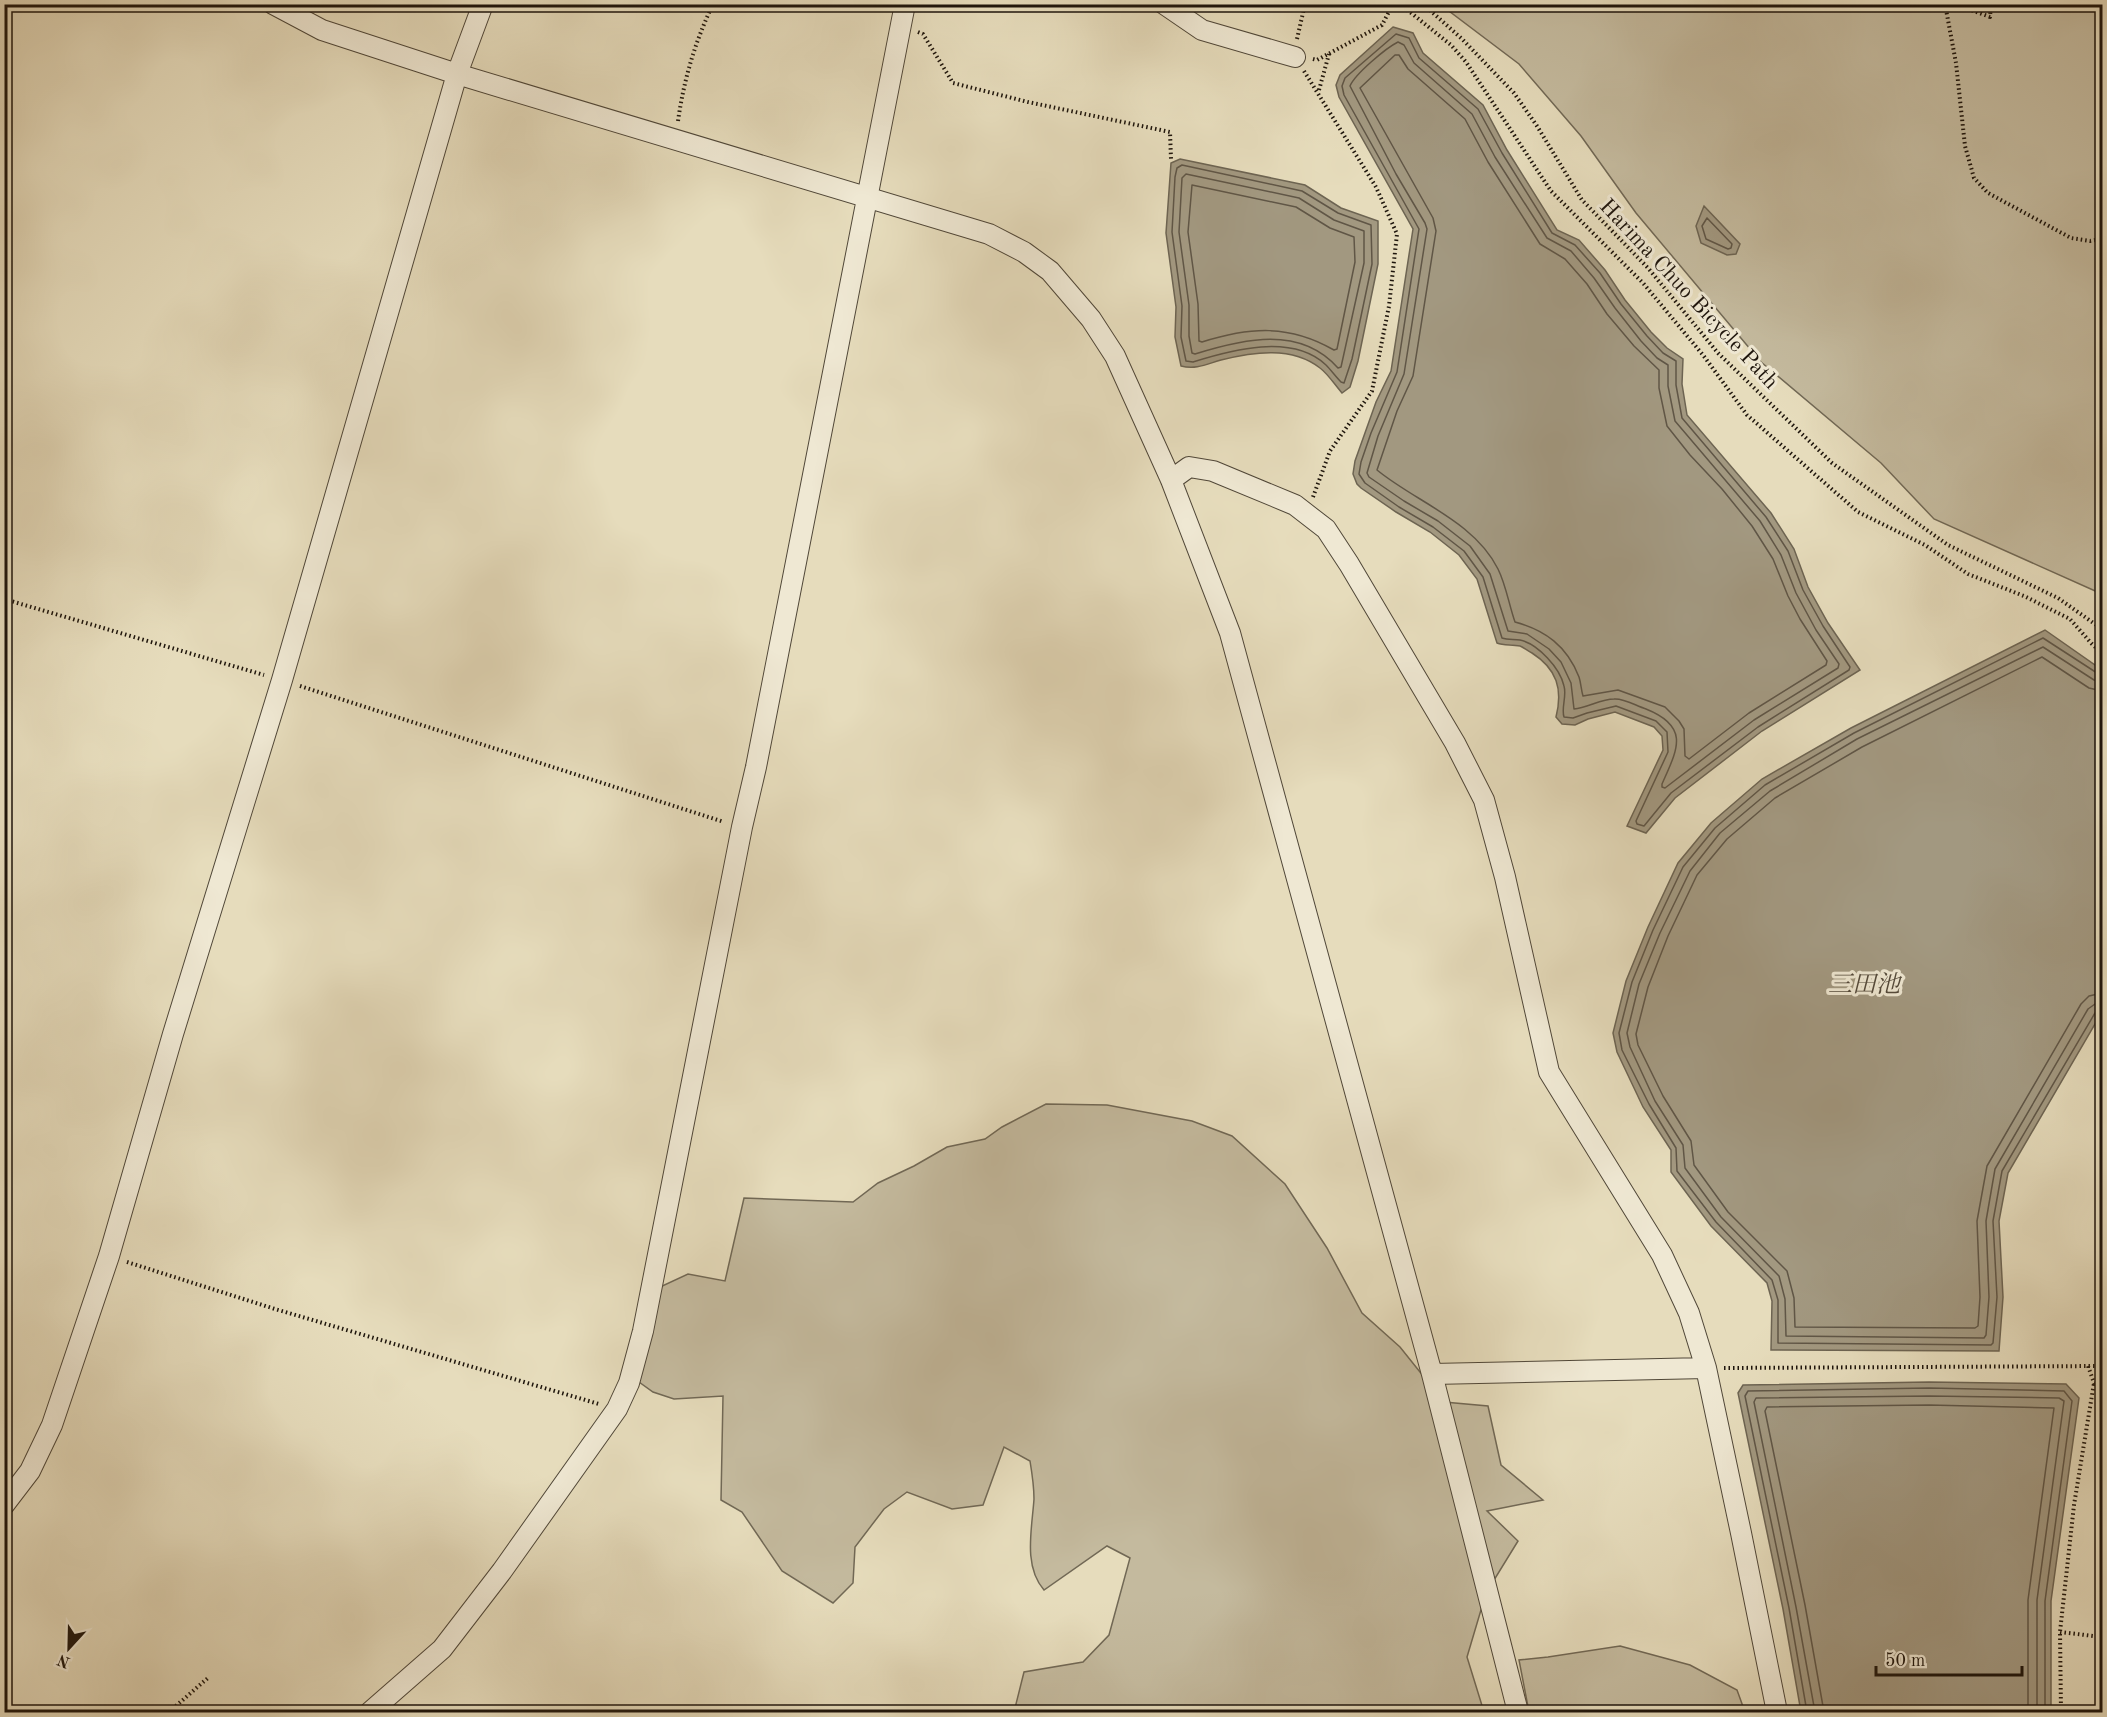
<svg xmlns="http://www.w3.org/2000/svg" width="2107" height="1717" font-family="'Old Standard TT','Noto Serif JP',serif">
<rect width="100%" height="100%" fill="#e6dcbc"/>
<filter id="stains"><feTurbulence type="fractalNoise" baseFrequency=".00333" numOctaves="4"/><feColorMatrix values="0 0 0 0 .2 0 0 0 0 .09 0 0 0 0 .02 0 0 0 .5 -.17"/></filter>
<radialGradient id="worn" r=".72"><stop offset=".6" stop-color="#630" stop-opacity="0"/><stop offset="1" stop-color="#630" stop-opacity=".3"/></radialGradient>
<path fill="#c4ba9e" stroke="#716855" stroke-width="1.5" d="M1441 5H2102V594L1934 519 1881 463 1761 362 1636 213 1581 136 1519 64Z
M1046 1104 1107 1105 1192 1121 1232 1136 1285 1184 1327 1248 1362 1313 1400 1347 1444 1402 1488 1406 1501 1465 1543 1500 1487 1511 1518 1541 1486 1593 1467 1657 1484 1712H1014L1024 1672 1083 1662 1109 1635 1130 1558 1107 1546 1044 1590C1023 1566 1032 1529 1034 1499 1034 1486 1032 1473 1030 1461L1004 1447 983 1505 952 1509 907 1492 884 1509 855 1547 853 1583 833 1603 782 1571 742 1512 721 1500 723 1396 674 1399 653 1392 639 1382 660 1287 688 1274 725 1281 744 1198 853 1202 878 1183 914 1166 947 1147 985 1139 1002 1127Z
M1620 1646 1690 1665 1737 1690 1745 1712H1529L1519 1660 1548 1657Z"/>
<path fill="#a29880" stroke="#6d6452" stroke-width="1.5" d="M1393 27 1413 33 1423 53 1483 105 1507 150 1557 230 1579 240 1605 270 1625 300 1651 332 1667 348 1683 359 1682 384 1687 415 1771 513 1794 549 1808 587 1828 623 1860 670 1762 731 1675 798 1646 833 1627 826 1663 750 1662 736 1654 727 1615 712 1588 719 1575 725 1562 724 1556 717C1563 689 1557 669 1532 653 1528 651 1523 647 1520 646 1512 644 1504 646 1497 643L1477 579 1459 555 1430 532 1396 512 1361 488 1357 484 1353 474 1355 461 1376 402 1391 371 1413 229 1339 97 1336 85 1340 75Z
M1180 159 1305 185 1341 208 1378 221V264L1358 361 1350 387 1342 393C1335 385 1328 374 1320 368 1292 346 1253 352 1221 360 1207 364 1196 370 1181 366L1175 337 1176 307 1166 233 1171 163Z
M1704 206 1740 244 1736 254 1727 255 1701 243 1696 226Z
M2045 630 2102 670V1012L2008 1173 1999 1221 2003 1297 1999 1351 1771 1350 1772 1301 1767 1283 1711 1226 1671 1172V1150L1643 1107 1617 1052 1613 1033 1626 981 1648 927 1678 863 1711 823 1762 779 1851 728Z
M1929 1382 2066 1384 2079 1398 2051 1601V1712H1801L1783 1609 1738 1393 1743 1385Z"/>
<g fill="none" stroke-linecap="round" stroke-linejoin="round">
<path stroke="#605646" stroke-width="1.5" d="M1396 34 1409 38 1419 58 1478 109 1502 153 1552 233 1575 245 1600 273 1621 304 1647 336 1663 353 1676 361V385L1682 418 1766 517 1788 551 1803 590 1823 626 1850 667 1849 670 1758 727 1671 793 1644 826 1637 824 1636 821 1668 752 1667 732 1656 721 1616 706 1587 713 1573 718 1564 717C1561 708 1567 696 1564 686 1560 668 1538 644 1520 640 1514 639 1508 640 1502 638L1483 577 1464 551 1433 527 1399 507 1365 483 1359 474 1361 462 1371 433 1397 372 1419 229 1344 95 1342 86 1345 78Z
M1398 42 1404 45 1414 63 1472 114 1495 157 1547 238 1571 251 1594 278 1615 308 1641 341 1657 358 1668 365V386L1675 421 1760 521 1781 555 1796 593 1816 630 1839 664 1838 668 1754 720 1665 788 1662 787V784C1677 750 1691 727 1646 709 1636 706 1624 698 1614 699 1601 699 1587 708 1574 709L1571 683 1561 662 1549 649 1527 634 1508 631 1490 574 1470 546 1438 521 1404 501 1369 477 1367 473 1378 436 1404 374 1427 229 1425 223 1396 174 1350 86C1355 74 1386 48 1398 42Z
M1395 55H1399L1408 69 1465 119 1488 162 1540 244 1565 259 1587 284 1607 314 1634 346 1659 370V388L1667 426 1690 455 1722 489 1752 526 1773 559 1788 596 1800 619 1827 661 1826 665 1749 713 1689 759 1685 756 1684 729 1679 721 1665 707 1618 690 1583 696C1581 689 1581 683 1579 677 1567 646 1545 630 1515 622 1509 605 1506 585 1498 569 1474 521 1416 502 1377 470L1397 411 1413 376 1436 231 1433 218 1360 88Z
M1182 165 1302 191 1338 213 1371 225 1372 264 1352 359 1344 383 1341 382C1336 377 1331 370 1326 365 1292 333 1231 350 1193 362L1186 361 1181 337 1182 306 1172 232 1175 177 1177 168Z
M1186 174 1299 198 1334 220 1364 231V263L1341 367 1338 368C1300 325 1243 339 1195 354L1192 353 1189 336V305L1179 232 1182 178Z
M1192 185 1296 207 1330 228 1354 237 1355 262 1337 349 1334 350C1289 324 1250 327 1202 342L1199 341 1198 304 1188 232Z
M1707 218 1732 244 1731 248 1728 249 1706 239 1702 226Z
M2102 674 2097 673 2043 638 1854 733 1765 785 1715 828 1683 867 1653 930 1632 982 1619 1033 1622 1050 1649 1104 1676 1148 1677 1171 1716 1222 1772 1280 1778 1300V1343L1991 1345 1993 1343 1997 1297 1993 1221 2002 1171 2095 1013 2102 1010
M2102 682 2094 680 2043 647 1857 739 1770 791 1720 833 1690 871 1660 933 1639 984 1627 1033 1630 1047 1655 1101 1683 1145 1685 1168 1721 1217 1779 1276 1785 1299 1786 1336 1984 1338 1986 1335 1989 1297 1986 1221 1995 1169 2088 1009 2095 1004 2102 1002
M2102 691 2089 688 2042 657 1862 747 1775 798 1727 839 1697 875 1668 936 1648 987 1636 1034 1638 1045 1663 1096 1691 1141 1694 1165 1728 1212 1787 1271 1794 1298 1795 1327 1975 1328 1978 1326 1980 1297 1977 1221 1987 1166 2081 1004 2089 996 2102 993
M1807 1712 1789 1608 1745 1396 1748 1391 1929 1388 2064 1391 2072 1401 2045 1601V1712
M1815 1712 1796 1607 1754 1402 1756 1398 1929 1396 2059 1398 2064 1401 2037 1600V1712
M1824 1712 1805 1605 1765 1411 1767 1407 1929 1405 2054 1408 2028 1600V1712"/>
<defs>
<path id="minor" d="M273 4 322 30 457 74 989 234 1024 252 1050 271 1091 319 1115 356 1171 480 1230 633 1432 1374 1518 1712
M1164 4 1202 30 1295 57
M1171 480 1189 467 1213 471 1295 505 1326 529 1349 564 1455 743 1484 800 1505 877 1549 1072 1662 1255 1689 1313 1706 1368 1741 1533 1777 1712
M1432 1374 1706 1368
M4 1505 30 1471 52 1425 109 1256 173 1034 282 680 457 74 483 4
M370 1712 442 1649 502 1571 617 1409 629 1383 643 1331 742 827 756 767 905 4"/>
</defs>
<use href="#minor" stroke="#504738" stroke-width="22"/>
<path stroke="#1e150c" stroke-width="4" stroke-dasharray="1.5 3" stroke-linecap="butt" d="M1400 4 1451 45 1466 62 1551 191 1643 283 1703 355 1747 415 1858 512 1925 545 1968 574 2024 596 2070 619 2092 644 2102 653
M1423 4 1462 39 1514 93 1537 126 1582 200 1648 268 1718 353 1832 463 1948 545 2058 598 2102 629
M1945 4 1956 63 1965 146 1974 178 1988 193 2071 238 2090 241 2102 239
M1955 4 1990 17 1991 4
M918 32 923 34 953 83 1028 102 1170 132 1171 159
M1297 39 1305 4
M1313 59 1317 60 1382 25 1393 4
M1304 71 1376 187 1397 234 1389 306 1372 391 1330 451 1313 497
M1319 90 1329 54
M678 121C684 79 695 42 713 4
M4 599 264 675
M300 686 724 822
M127 1262 275 1309 599 1404
M2088 1366 2094 1383 2102 1387
M1724 1368 2102 1366
M2060 1632 2102 1637
M169 1712 209 1677
M2061 1712 2060 1632 2074 1505 2094 1383"/>
<use href="#minor" stroke="#efe8d3" stroke-width="20"/>
</g>
<g text-anchor="middle" stroke-width="6" stroke-linejoin="round" paint-order="stroke">
<g font-size="22" fill="#1e150c" stroke="#efe8d3">
<text transform="translate(1690 293) rotate(47)" y="8">Harima Chuo Bicycle Path</text>
</g>
<g font-size="24" font-style="italic" fill="#53493a" stroke="#efe8d3">
<text x="1864" y="992">三田池</text>
</g>
</g>
<rect width="2107" height="1717" fill="none" stroke="#e6dcbc" stroke-width="24"/>
<rect x="6" y="6" width="2095" height="1705" fill="none" stroke="#1e150c" stroke-width="3"/>
<rect x="12" y="12" width="2083" height="1693" fill="none" stroke="#1e150c" stroke-width="1.5"/>
<g transform="translate(69 1648) rotate(202)" stroke="#efe8d3" stroke-width="4.5" paint-order="stroke">
<path d="M0-4.5L10 22L0 15L-10 22Z" fill="#1e150c"/>
<text y="-9" font-size="16" font-weight="bold" text-anchor="middle" fill="#1e150c">N</text>
</g>
<path d="M1876 1666v9h146v-9" fill="none" stroke="#1e150c" stroke-width="3"/>
<text x="1885" y="1666" font-size="18" fill="#1e150c" stroke="#efe8d3" stroke-width="4.5" paint-order="stroke">50 m</text>
<rect width="100%" height="100%" filter="url(#stains)"/>
<rect width="100%" height="100%" fill="url(#worn)"/>
</svg>
